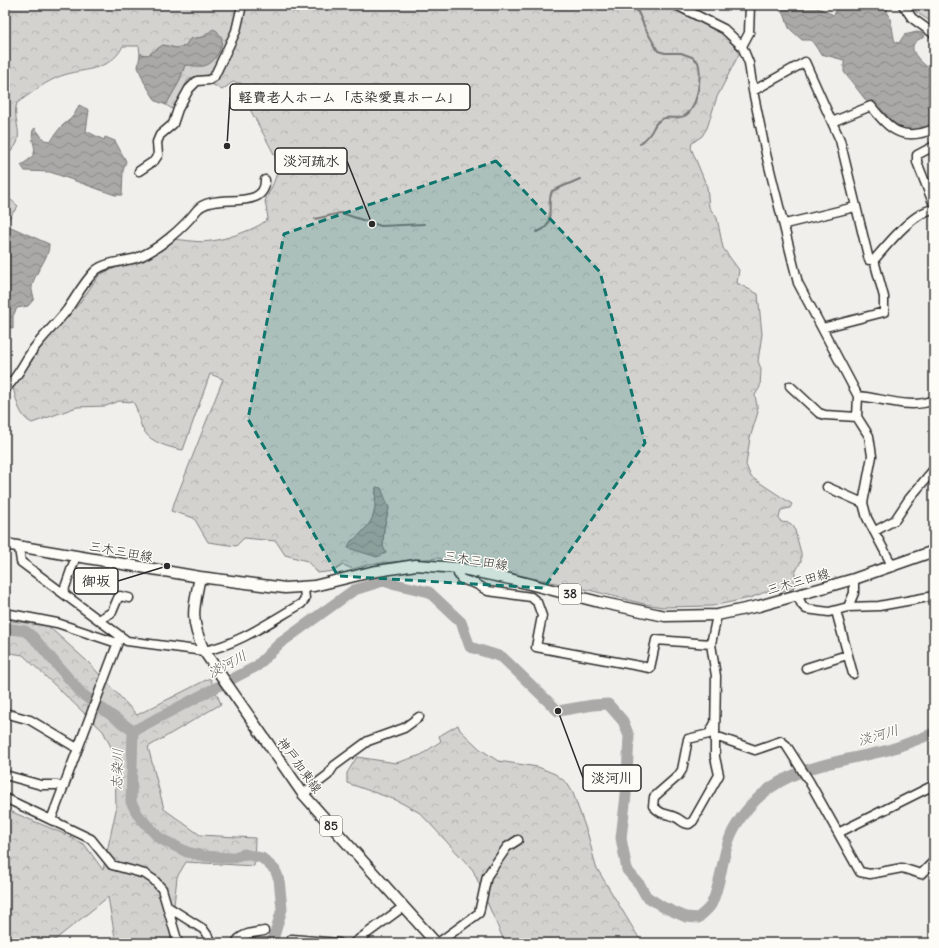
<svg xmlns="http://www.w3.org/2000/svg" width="939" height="948" font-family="Delius,'Klee One',sans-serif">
<defs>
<pattern id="forest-crowns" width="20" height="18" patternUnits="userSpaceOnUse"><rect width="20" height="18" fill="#d3d2cf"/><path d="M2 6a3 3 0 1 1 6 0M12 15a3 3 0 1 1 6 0" fill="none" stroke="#b5b4b2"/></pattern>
<pattern id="water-waves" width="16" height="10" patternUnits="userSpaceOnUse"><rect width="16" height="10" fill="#aaa9a7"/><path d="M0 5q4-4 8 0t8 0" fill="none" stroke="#8b8a88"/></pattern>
</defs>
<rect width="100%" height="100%" fill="#f0efeb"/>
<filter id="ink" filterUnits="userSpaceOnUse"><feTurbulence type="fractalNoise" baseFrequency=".025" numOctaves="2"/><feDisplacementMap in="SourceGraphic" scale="8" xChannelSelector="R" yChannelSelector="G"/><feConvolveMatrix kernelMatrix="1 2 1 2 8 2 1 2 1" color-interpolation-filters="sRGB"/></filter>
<g filter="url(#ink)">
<path fill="url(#forest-crowns)" stroke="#7f7e7d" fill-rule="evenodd" d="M8 5H665L721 33 740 52 717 97 707 128 702 136 692 143 691 148 707 187 709 207 717 218 723 248 739 270 737 283 758 294 762 334 758 361 761 369 760 387 755 395 758 412 750 438 746 465 751 477 792 504 790 508 781 510 779 518 781 522 790 523 794 527 801 553V561L795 573 794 587 791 590 782 591 773 589 750 598 712 606 663 607 644 604 589 590 438 558 370 564 353 569 343 565 334 571 318 573 307 561 285 555 276 541 244 538 236 546 208 542 194 518 171 511 223 379 210 374 183 450C171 448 151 443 144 431 138 423 139 410 133 402L119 401 106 406 77 407 32 423C19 417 17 401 13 388L45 341 78 305 100 274 121 266 144 261 173 239C186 240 199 243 211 241 223 240 262 228 268 218L265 201C270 190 278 177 278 163 278 160 255 119 251 111 246 102 250 90 241 83L233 82 222 90 198 76 188 80 174 110 166 105 179 82 185 65C209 66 213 66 222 43L203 37 190 39 185 46 176 48 163 45 148 55 140 54 139 46H123C109 74 80 67 56 78 42 84 29 95 17 103 12 116 22 131 17 143 14 149 8 154 5 159V6ZM376 488 389 508 384 528 383 546 355 539C377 518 374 518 376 488Z
M909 5H934V27L930 21 910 8Z
M5 195 18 206 7 221 5 232Z
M5 620 48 626 88 662 137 715 210 678 221 704 148 747 164 809 200 835 255 838 254 866 186 862 177 877 170 943H116L108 897 51 943H5V809L62 833 85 845 103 870 116 810 115 755 103 731 23 655 5 652Z
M458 725 460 730 480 749 498 761 538 767 555 774 567 783 573 793 588 835 596 867 642 943H505L473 870 420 813 396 800 347 783V773L357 757 396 763 421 755 441 741 439 736Z"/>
<path fill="url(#water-waves)" stroke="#777775" d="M775 5H811L834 15 838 5H891L888 7 887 13C893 22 892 32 895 42L899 43 904 35 917 32 922 33 925 37C898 45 923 64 934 72V124C902 138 894 125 875 101L868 103 844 72V60L821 54 811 40H802L789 28 785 16Z
M213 29 217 31 222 38C222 48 216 63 204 66 199 67 191 65 185 65L179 82 166 105 156 101 144 82 138 67 140 54 148 55 163 45 176 48 185 46 190 39 203 37Z
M79 105 89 110 86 131 104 140 105 137 115 141 126 161 123 171 122 195H115L50 172 25 171 21 165C45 151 29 146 33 130L35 128 44 140 51 141C54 137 57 131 61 127 71 118 73 119 79 105Z
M11 227 49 244C50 258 34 272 32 287 31 291 34 295 34 299L28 306 17 308 13 316V329L5 324V232L7 228Z
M376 487 381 488 389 508 384 528 383 546 386 553 377 557 348 548 351 541C356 539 359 535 363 531 377 517 375 506 376 487Z"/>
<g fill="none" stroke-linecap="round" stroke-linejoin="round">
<path stroke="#777775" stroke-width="2" d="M635 5 645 28 658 51 665 53H681L692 57 698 62C702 74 698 110 684 116 677 120 667 115 660 120 654 123 653 131 649 135 647 138 643 141 640 144
M315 219 341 213 381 226 424 224
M536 232C558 227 545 206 552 191L580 179"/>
<path stroke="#aaa9a7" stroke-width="11" d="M5 628 25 631 33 637 82 694 133 731
M133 731 257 666 279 644 354 590 383 581 429 592 461 622 470 647 502 657 558 711 593 705 608 704 623 721 629 736 626 795 621 838 627 870 640 885 646 896 663 907 686 917 698 918C702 914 708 910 711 905 723 881 721 851 735 827 769 767 829 765 888 750 904 745 919 739 934 733
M133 731 131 802 138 815 159 838 187 852 204 856 231 858 244 854 262 858 275 870 279 879 282 909 272 943"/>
<defs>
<path id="minor" d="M676 5 724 29 742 46 749 63 753 91 766 154 798 283 858 396 857 417 869 436 872 456 863 503 867 518 893 567
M903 5 912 18 934 34
M742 46 749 33 750 5
M753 91 805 62 840 140 869 260H874C888 244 913 212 934 209
M832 122 871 106C890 130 902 142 934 129
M934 146 917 155V162L934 205
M139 171 154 161 158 155 157 142 160 135 173 124 178 109 189 89 197 81 209 80 214 77 236 31 242 5
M785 224 855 207
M822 328 884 312V297L874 260
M790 386 819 413 825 415 857 417
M5 389C18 378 24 361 35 347 45 334 57 323 67 310 76 297 84 282 95 271 105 262 123 262 136 258 156 252 184 227 197 210 212 191 266 213 265 180
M858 396C883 398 910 410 934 400
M827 487 863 503
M875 531 895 520 909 499 934 469
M19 548 21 562 127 641 204 651C239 644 271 621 301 604L305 599 304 588
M458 568V574L461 579 476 584 488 591 531 597 537 602 542 616 536 647 650 668 656 640 711 644
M63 593 76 556
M797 595 802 605 806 609 829 612 848 607 879 606 934 596
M848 607 854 593V579
M836 611 853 674
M5 613 57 623 117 643
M717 615 711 644 716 676 715 737 721 738 755 750 781 741 786 745 809 781 860 872 870 874 902 868 921 874 934 861
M99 620 112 612 118 598 120 596 129 598
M806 668 847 655
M5 713 30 720 77 748
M715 737V757L719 775 693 821 689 824C684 824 681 820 677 818 665 812 664 817 653 806L654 797 678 776 682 770 688 739 709 734 715 723
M5 775 41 785H57L63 787
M303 794 328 775 334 766 368 741 404 728 419 717
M5 798 91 839 112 865 145 874 154 880 162 889 178 943
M51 820 120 637
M838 833 934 785
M168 907 203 929 213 943
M292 939 339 943
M236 943C240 933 255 933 264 931
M354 943 403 907
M438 943 479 913 487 876 507 847 518 840"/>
<path id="major" d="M5 544 200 577 285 588 314 586 371 572 416 565 458 568 510 579 599 602 665 616 717 615 759 606 854 579 934 551
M200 577C193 609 190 620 204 651L303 794 436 943"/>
</defs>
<use href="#minor" stroke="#2b2b2b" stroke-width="11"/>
<use href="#major" stroke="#2b2b2b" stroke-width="13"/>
<use href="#minor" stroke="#fdfcf7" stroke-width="8"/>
<use href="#major" stroke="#fdfcf7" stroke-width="10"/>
</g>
</g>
<path fill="#0f766e" fill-opacity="0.2" stroke="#0f766e" stroke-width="3" stroke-dasharray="8 5" stroke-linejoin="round" d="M496 161 600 272 645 443 544 588 338 576 248 419 284 234Z"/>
<g text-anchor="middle" stroke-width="3" stroke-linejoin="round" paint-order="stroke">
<g fill="#fdfcf7" stroke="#6a6a68" stroke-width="1">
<rect x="559" y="584" width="22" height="20" rx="3"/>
<rect x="320" y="816" width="22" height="20" rx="3"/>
</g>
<g font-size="12" font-weight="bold" fill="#2b2b2b">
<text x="570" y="598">38</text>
<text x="331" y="830">85</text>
</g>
<g font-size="13" fill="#2b2b2b" stroke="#fdfcf7">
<text transform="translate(121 551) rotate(10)" y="5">三木三田線</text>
<text transform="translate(476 560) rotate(9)" y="5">三木三田線</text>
<text transform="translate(798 581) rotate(-16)" y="5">三木三田線</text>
<text transform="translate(300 765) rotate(54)" y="5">神戸加東線</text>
</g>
<g font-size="14" font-style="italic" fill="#575756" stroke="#fdfcf7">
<text transform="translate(227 664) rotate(-28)" y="5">淡河川</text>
<text transform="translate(878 735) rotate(-16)" y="5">淡河川</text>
<text transform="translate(117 769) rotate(-88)" y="5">志染川</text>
</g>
</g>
<path fill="none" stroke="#2b2b2b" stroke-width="1.5" d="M227 146L230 97M372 224L347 161M167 566L118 581M558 711L583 778"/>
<g fill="#2b2b2b" stroke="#fdfcf7" stroke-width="1.5">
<circle cx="227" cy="146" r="4"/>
<circle cx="372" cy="224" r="4"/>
<circle cx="167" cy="566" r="4"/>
<circle cx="558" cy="711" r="4"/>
</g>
<g fill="#fdfcf7" stroke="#2b2b2b" stroke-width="1.5">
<rect x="230" y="84" width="240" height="26" rx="4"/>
<rect x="275" y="148" width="72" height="26" rx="4"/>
<rect x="74" y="568" width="44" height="26" rx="4"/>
<rect x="583" y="765" width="58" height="26" rx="4"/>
</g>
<g font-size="14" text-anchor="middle" font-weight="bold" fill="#2b2b2b">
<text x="350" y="102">軽費老人ホーム「志染愛真ホーム」</text>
<text x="311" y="166">淡河疏水</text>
<text x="96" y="586">御坂</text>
<text x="612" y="783">淡河川</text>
</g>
<rect width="939" height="948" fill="none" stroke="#fdfcf7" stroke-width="20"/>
<rect x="10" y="10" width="919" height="928" fill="none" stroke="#2b2b2b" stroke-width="1.5" filter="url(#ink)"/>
</svg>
